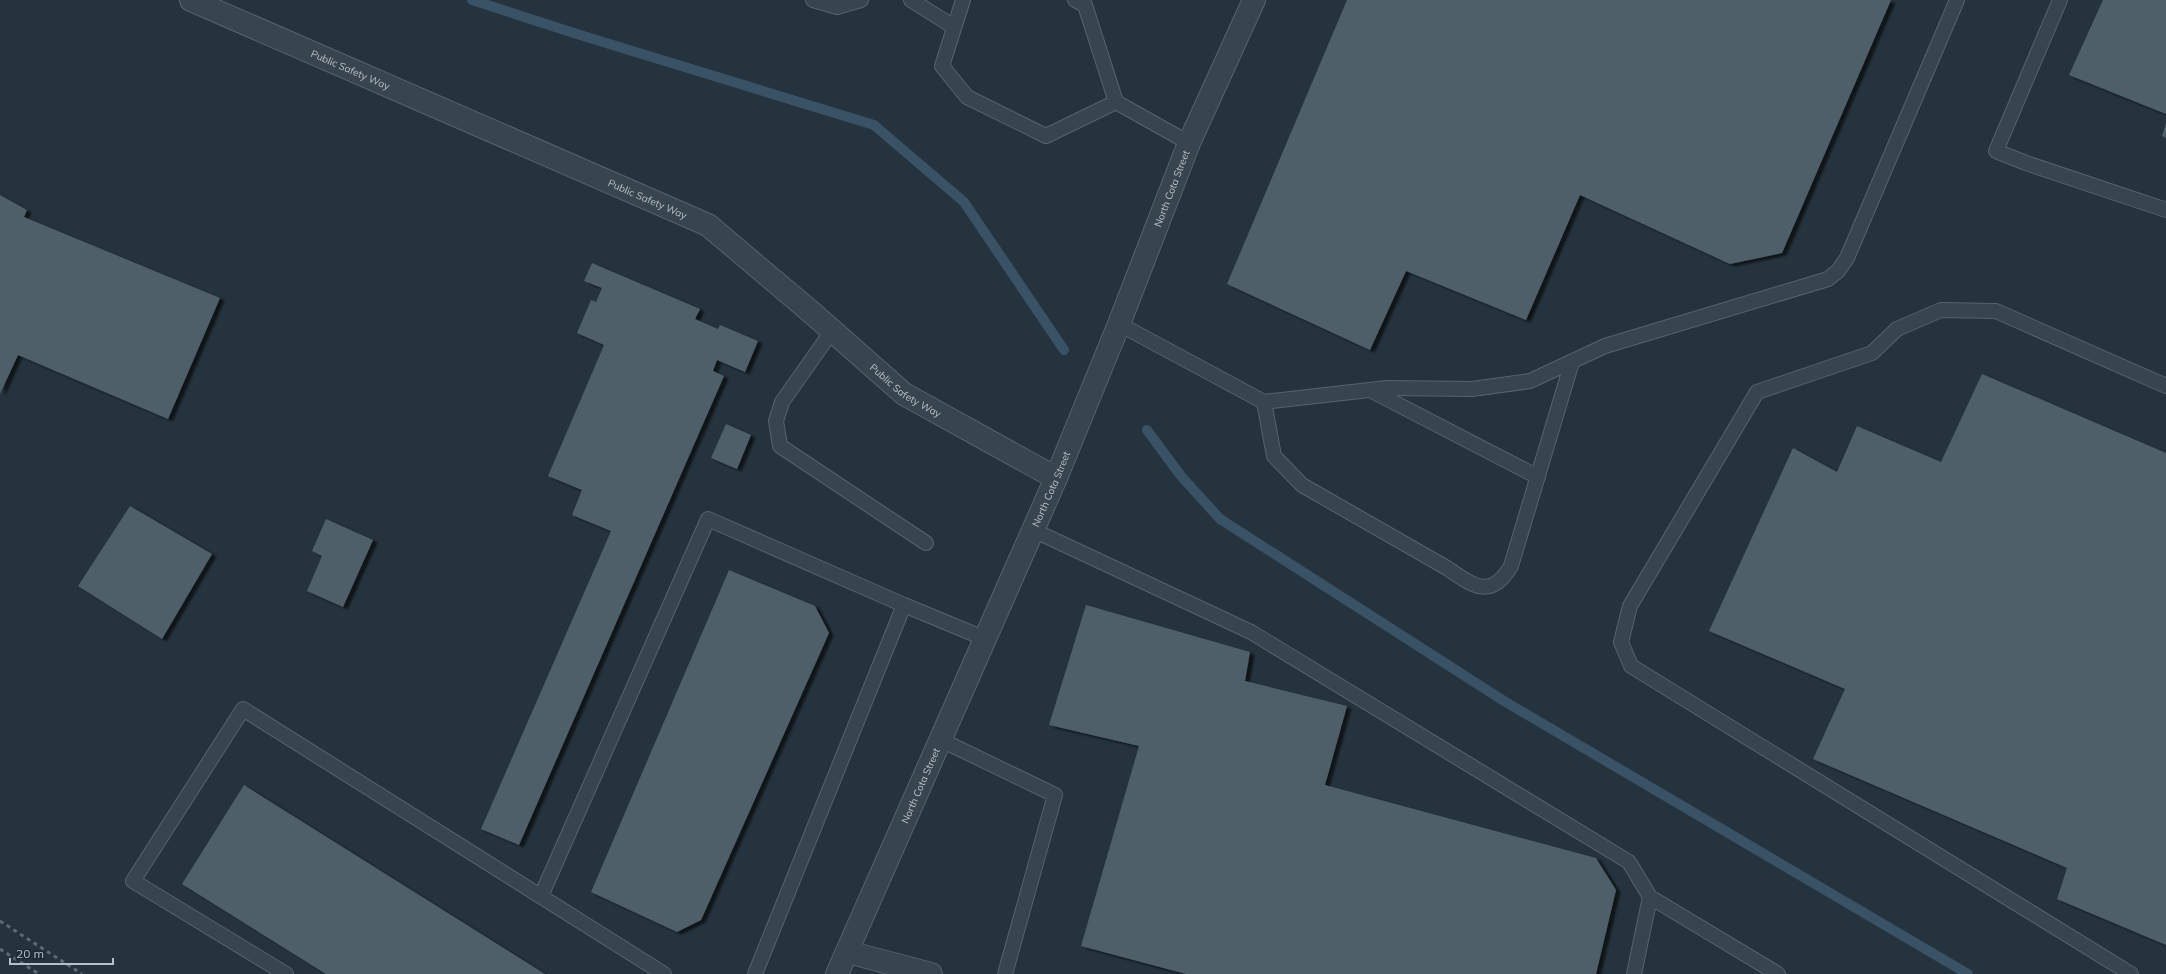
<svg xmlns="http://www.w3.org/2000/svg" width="2166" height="974" font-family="Mulish,sans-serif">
<defs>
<filter id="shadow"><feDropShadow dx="4.5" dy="2.5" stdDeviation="1" flood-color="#0009"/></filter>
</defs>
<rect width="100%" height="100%" fill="#25333e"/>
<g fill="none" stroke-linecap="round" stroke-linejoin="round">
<path stroke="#3a5265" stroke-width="10" d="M472 0 580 35 874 125 964 202 1064 350
M1147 430 1181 476 1220 519 1504 701 1968 974"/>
</g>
<path fill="#4f5e69" filter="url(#shadow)" d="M1347 0H1891L1782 253 1730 264 1580 195 1526 320 1406 271 1370 350 1227 284Z
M2103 0H2166V114L2069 75Z
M2166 123V138L2162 136Z
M0 195 27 210 24 217 220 298 168 419 18 355 0 394Z
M592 263 700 309 695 319 718 329 720 325 758 341 745 372 717 360 713 371 724 376 519 845 481 829 611 531 572 515 582 490 548 476 604 345 577 333 591 300 596 302 602 288 584 281Z
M1982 374 2166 453V945L2057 899 2067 868 1813 759 1845 689 1709 631 1793 448 1837 472 1857 426 1941 462Z
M726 424 751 435 737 469 711 458Z
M130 506 212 554 162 639 78 586Z
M326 519 373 540 343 607 307 591 322 556 312 551Z
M729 570 815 606 829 633 701 920 677 932 591 892Z
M1086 605 1250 652 1245 681 1347 706 1325 785 1596 858 1616 890 1596 974H1186L1081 946 1139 746 1049 725Z
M244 785 545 974H326L182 884Z"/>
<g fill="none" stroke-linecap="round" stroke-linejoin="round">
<defs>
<path id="service" d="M813 0 837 7 861 0
M911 0 954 27
M963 0 942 66 967 97 1046 136 1116 102
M1075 0 1085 5 1116 102 1189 143
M2060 0 1996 151 2026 163 2166 210
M1119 324 1264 402 1387 388 1472 389 1530 381 1605 346 1828 279 1838 271 1847 258 1957 0
M832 331 782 402 776 421 780 446 926 543
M1370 390 1538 477
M1264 402 1274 456 1302 485 1447 568C1473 586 1491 600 1511 566L1572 362
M1033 530 1251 632 1629 862 1650 897
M941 740 1055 795 1005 974
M541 896 708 519 904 605
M286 974 133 881 243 709 664 974
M755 974 904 605 986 639
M1634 974 1650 897 1778 974
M2131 974 1631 666 1621 642 1630 606 1757 392 1872 353 1897 329 1941 310 1996 311 2166 386"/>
<g id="minor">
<path id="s1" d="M191 0 708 225 811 312 904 394 1056 478"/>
<path d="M848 952 931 974"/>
</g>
<g id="tertiary">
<path id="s2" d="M837 974 1056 478 1119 324 1189 143 1254 0"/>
</g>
</defs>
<use href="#service" stroke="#57636c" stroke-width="16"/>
<use href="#minor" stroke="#57636c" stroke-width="24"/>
<use href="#tertiary" stroke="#57636c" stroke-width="24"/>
<use href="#service" stroke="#39454e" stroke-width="14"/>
<use href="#minor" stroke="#39454e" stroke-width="22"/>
<use href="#tertiary" stroke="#39454e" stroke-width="22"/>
<path stroke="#5c6a75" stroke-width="3" stroke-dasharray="4 4" stroke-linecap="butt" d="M0 921 82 974
M0 949 39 974"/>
</g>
<g text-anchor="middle" stroke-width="3" stroke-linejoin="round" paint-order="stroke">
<g font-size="10" fill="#b6c0c9" stroke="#1e2a33">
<text dy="4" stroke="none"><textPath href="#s1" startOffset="174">Public Safety Way</textPath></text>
<text dy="4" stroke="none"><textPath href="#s2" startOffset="854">North Cota Street</textPath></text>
<text dy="4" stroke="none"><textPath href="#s1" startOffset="498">Public Safety Way</textPath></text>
<text dy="4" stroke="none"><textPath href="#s1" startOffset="822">Public Safety Way</textPath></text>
<text dy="4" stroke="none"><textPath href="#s2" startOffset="530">North Cota Street</textPath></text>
<text dy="4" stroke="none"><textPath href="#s2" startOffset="206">North Cota Street</textPath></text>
</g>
</g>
<path d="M10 958v6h103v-6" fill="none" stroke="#b6c0c9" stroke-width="2"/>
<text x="16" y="958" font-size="12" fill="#b6c0c9" stroke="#1e2a33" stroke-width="3" paint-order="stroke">20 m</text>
</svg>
